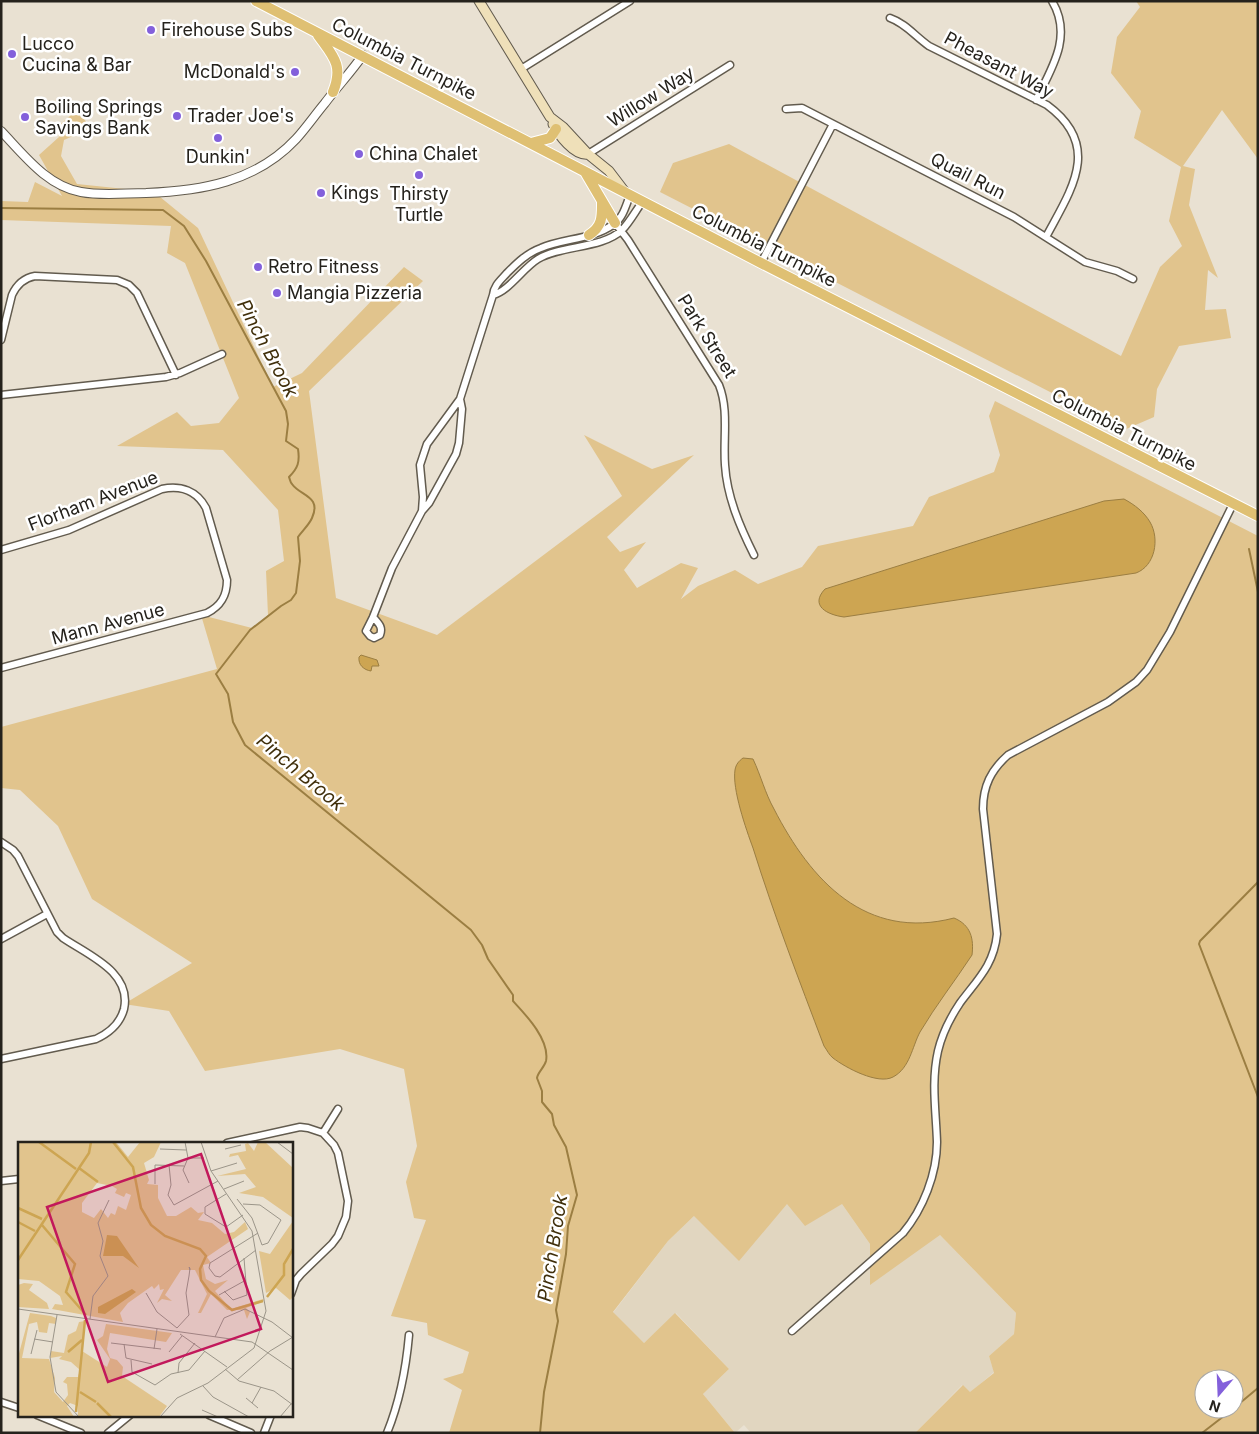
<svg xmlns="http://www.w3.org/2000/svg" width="1259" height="1434" font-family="Inter,sans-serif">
<rect width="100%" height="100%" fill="#e9e1d2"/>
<path fill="#e1d6c0" d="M788 1204H842L870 1244 940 1235 1016 1313 1014 1334 989 1356 994 1372 970 1393 962 1385 915 1433H751L744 1425 735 1433 703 1394 729 1369 676 1313 644 1343 613 1313 668 1241 694 1216Z"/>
<path fill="#e1c48d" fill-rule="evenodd" d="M1136 1H1258V159L1222 110 1183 166 1195 169 1189 205 1218 278 1208 270 1205 310 1226 309 1231 338 1179 346 1157 389 1154 417 1124 430 660 192 673 163 729 144 1121 356 1160 267 1182 246 1169 221 1181 167 1134 138 1141 111 1111 73 1117 37 1140 7Z
M77 110 91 128 64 140 61 156 77 184 154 192 198 228 273 387 302 373 404 267 423 281 309 391 336 598 437 635 622 496 584 435 652 469 694 455 607 537 620 552 646 542 624 570 637 588 681 563 698 568 681 599 698 586 735 570 758 584 802 567 818 546 913 526 929 497 994 472 1000 455 989 416 995 401 1258 536V1433H915L963 1385 970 1392 994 1373 989 1356 1014 1334 1016 1313 940 1235 870 1285V1244L842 1204 805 1226 787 1204 739 1261 694 1216 668 1241 613 1312 644 1343 675 1313 729 1369 703 1394 735 1433H449L462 1390 443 1379 463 1373 469 1352 428 1335 427 1323 391 1316 426 1220 414 1218 406 1182 417 1146 404 1069 340 1049 205 1071 169 1011 124 1004 192 963 92 899 58 826 20 790 1 788V727L217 669 201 615 252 628 268 615 266 571 284 561 278 510 223 450 117 446 177 412 191 426 219 423 239 398 185 263 167 253 171 226 1 220V201L28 202 35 182 62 196 39 155 59 137 57 127ZM1204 1379H1234V1409H1204Z"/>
<path fill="#cda552" stroke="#9b7e42" d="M1124 499C1135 505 1144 512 1150 522 1160 539 1155 566 1136 573L844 617C828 615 809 606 825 589L1104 501Z
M361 655 377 660 379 666H372L371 671C364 670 358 665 359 657Z
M743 758 753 759C761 776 765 793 774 809 811 881 866 941 954 918 971 925 974 939 972 955 955 981 936 1005 920 1032 912 1047 910 1068 893 1077 878 1085 846 1068 833 1058 829 1055 827 1050 824 1046 799 980 774 915 753 848 746 829 732 789 735 770 736 764 739 761 743 758Z"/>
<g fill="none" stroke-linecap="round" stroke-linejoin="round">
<path stroke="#9b7e42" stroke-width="2" d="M1 208 163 210 184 226 206 261 286 411 288 424 286 441 298 449C300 462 298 468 289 477 290 479 290 482 292 484 300 496 322 496 312 518 309 525 302 531 298 537L300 561 296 593 291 600 281 606 250 630 216 674 228 694 233 722 245 745 471 930 482 945 488 959 513 995V1001C526 1015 550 1040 546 1061 544 1068 538 1072 537 1078L542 1091V1102L552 1114 554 1125 566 1147 577 1195 568 1226 566 1254 556 1310 558 1321 544 1392 540 1433
M1249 549 1258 592
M1258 882 1200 941 1199 944 1258 1097
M1234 1408 1258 1388
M1202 1433 1233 1409"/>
<defs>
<path id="minor" d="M890 18C905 23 916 37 929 46L1047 105C1103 146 1071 190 1046 237
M521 69 630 1
M1036 100C1052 68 1073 36 1052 1
M786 109 802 108 1014 217 1085 262 1117 271 1133 279
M588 154 730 65
M615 223 628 240 719 385C729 410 723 438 725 465 727 497 740 527 754 555
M761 263 833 124
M493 295C509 291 523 268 538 259 561 245 602 249 622 230 630 222 636 210 643 201
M1 340 12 295C17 284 24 278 35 276L117 280 129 285 137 293 176 375
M1 395 166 377 180 373 222 354
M422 511 429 503 456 454 459 443 462 409 460 399 493 295C494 285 501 280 507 273 517 263 527 253 541 248 564 238 592 240 614 224 623 218 626 205 630 195
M1 550 69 530 162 489C181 485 197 491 206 508L227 580C227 596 221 606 207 613L1 668
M373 617C379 624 383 627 380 635L374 638 370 636 366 631 373 617 392 568 422 511 423 497 420 465 427 444 460 399
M1 842 13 850 18 856 57 932 63 938C88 955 132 972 124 1009 120 1024 109 1033 96 1039L1 1059
M1 939 47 914
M323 1133 338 1109
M227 1143 300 1127 308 1128 323 1133 334 1145 338 1153 348 1201 346 1217 338 1236 332 1244 301 1274 296 1280 291 1294
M1 1181 19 1179
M792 1331 903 1233C923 1209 937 1174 937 1142 936 1111 931 1082 938 1051 942 1034 950 1018 960 1003 977 980 994 965 997 934L983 809C983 786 991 770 1008 755L1108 702 1136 682 1147 670 1170 632 1233 504
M1 1402 19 1408
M37 1415 81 1433
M209 1415 251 1433
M108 1433 130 1415
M264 1433 271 1415
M387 1433C400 1401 406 1369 409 1335"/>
<path id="tertiary" d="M1 131C24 155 47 186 81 192 102 196 125 193 146 193 201 191 256 182 296 139 306 128 315 115 325 103 337 87 351 72 363 55"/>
<path id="secondary" d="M479 1 550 117 563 127 588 154 609 171 625 192
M553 124C559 135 574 156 588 154"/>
<path id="primary" d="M256 1 761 263 1258 516
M318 35C333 56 344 65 333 92
M531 143 550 138 556 129
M585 172 615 223
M589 235C603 226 602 216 602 201"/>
</defs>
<use href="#minor" stroke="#625b4e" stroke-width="9"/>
<use href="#tertiary" stroke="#625b4e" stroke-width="10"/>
<use href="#secondary" stroke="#625b4e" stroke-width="11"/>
<use href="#primary" stroke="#fff" stroke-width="12"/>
<use href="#minor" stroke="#fff" stroke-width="6"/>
<use href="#tertiary" stroke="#fff" stroke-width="8"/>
<use href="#secondary" stroke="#efe0b9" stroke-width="9"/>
<use href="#primary" stroke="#dfc073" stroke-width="10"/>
</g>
<g fill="#8360db" stroke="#fff" stroke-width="2">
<circle cx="151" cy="30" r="5"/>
<circle cx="12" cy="54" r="5"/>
<circle cx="295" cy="72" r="5"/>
<circle cx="177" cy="116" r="5"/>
<circle cx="25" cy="117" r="5"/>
<circle cx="218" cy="138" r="5"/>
<circle cx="359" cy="154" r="5"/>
<circle cx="419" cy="175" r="5"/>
<circle cx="321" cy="193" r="5"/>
<circle cx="258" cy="267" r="5"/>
<circle cx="277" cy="293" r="5"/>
</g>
<g text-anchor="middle" stroke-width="5" stroke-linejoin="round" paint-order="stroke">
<g font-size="18" fill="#25221c" stroke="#fff" text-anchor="start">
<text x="161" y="36">Firehouse Subs</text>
<text x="22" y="50">Lucco<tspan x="22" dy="21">Cucina &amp; Bar</tspan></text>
<text x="285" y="78" text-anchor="end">McDonald's</text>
<text x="35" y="113">Boiling Springs<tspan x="35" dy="21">Savings Bank</tspan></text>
<text x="187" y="122">Trader Joe's</text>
<text x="369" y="160">China Chalet</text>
<text x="218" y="163" text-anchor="middle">Dunkin'</text>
<text x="331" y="199">Kings</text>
<text x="419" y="200" text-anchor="middle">Thirsty<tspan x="419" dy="21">Turtle</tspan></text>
<text x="268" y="273">Retro Fitness</text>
<text x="287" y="299">Mangia Pizzeria</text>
</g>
<g font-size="18" fill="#25221c" stroke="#fff">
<text transform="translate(404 59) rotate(27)" y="6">Columbia Turnpike</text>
<text transform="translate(999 65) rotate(28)" y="6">Pheasant Way</text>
<text transform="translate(651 97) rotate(-32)" y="6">Willow Way</text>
<text transform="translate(968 176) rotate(27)" y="6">Quail Run</text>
<text transform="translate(764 246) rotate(27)" y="6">Columbia Turnpike</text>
<text transform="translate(707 336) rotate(58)" y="6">Park Street</text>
<text transform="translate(1124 430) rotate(27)" y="6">Columbia Turnpike</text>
<text transform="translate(93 501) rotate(-21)" y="6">Florham Avenue</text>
<text transform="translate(108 624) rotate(-15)" y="6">Mann Avenue</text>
</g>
<g font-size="19" font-style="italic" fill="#41300c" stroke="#fff">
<text transform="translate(268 348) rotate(62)" y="7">Pinch Brook</text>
<text transform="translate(301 772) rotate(40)" y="7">Pinch Brook</text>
<text transform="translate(552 1248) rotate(-81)" y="7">Pinch Brook</text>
</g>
</g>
<g transform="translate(18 1142)">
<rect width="275" height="275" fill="#e9e1d2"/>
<path d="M0 0H98L110 15 122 0H143L136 15 126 21 131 38 129 42 140 43V56L149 74H158L173 65 180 71 186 70 180 78 194 81 207 92 216 90 227 80 230 87 189 115 193 121 185 123 188 137 197 142 210 138 197 149 213 167 245 157 246 159 228 166 232 170 229 177 226 168H209L193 152 183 171H180L189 152 177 128H163L147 153 154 159 144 157 139 161 146 147 142 148 141 142 136 147 134 144 110 161 102 171 105 180 34 167 37 162 45 163 42 154 21 139 0 137ZM79 41 94 44 99 47 97 51 106 55 108 51 113 53 108 68 100 64 97 73 93 71 90 76 83 67 76 76 64 70V61ZM240 0H247L275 26V76L245 55 221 51 238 45 227 32 199 34 228 27 220 13 211 15 212 12 228 9 227 2 230 1 236 9ZM275 79V155L272 158 258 146 248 151 241 109 252 112ZM6 141 15 142 11 148 29 161 31 167 0 165V143ZM12 171 33 174 38 176V182L31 181 29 191 21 190 19 180 11 182 4 216 31 217 37 236 36 250 45 260 50 253 49 242 45 240 49 235H60L62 228 53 220 41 217 44 214 32 216 33 209 46 211 50 193 58 189 61 180 67 179 64 209 89 225 92 217 79 198 85 194 88 182 154 191 148 200 92 191 89 207 92 216 99 218 105 225 104 234 149 264 141 275H60V264L52 261 49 264 56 275H0V215Z" fill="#e1c48d" fill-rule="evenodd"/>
<path d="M89 93 99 94 121 126 105 114H85ZM114 147 118 150 87 172 80 171V165Z" fill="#cda552"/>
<path fill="none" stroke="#cda552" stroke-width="2.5" d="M21 0 58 27M95 0 115 25 123 66 133 83 147 94 182 107 188 114 182 127 183 138 191 149 214 168 245 159M61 26 80 40M0 66 24 77M0 80 17 89M24 83 57 122 48 150 68 173M0 118 71 11 73 0M249 155 266 133V122L275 107M50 210 64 198M62 250 78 260M79 261 93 275M58 270 67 178"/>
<path fill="none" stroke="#9b9589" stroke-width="1" d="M167 0 170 16H186M259 0 275 12M142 7 168 8M207 7 223 3M170 16 165 28 171 41M151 23 153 43 150 53 156 63M193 29 219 21M137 42V23L166 24M206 47 226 39M208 52 187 65V72L208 85 225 73M219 57 234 76 244 103 250 101 263 78 242 63 225 62M156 63 200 39M238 108 202 135 197 134 191 126 192 121 240 91M206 149 215 158 229 153 226 116M128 151 139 170 159 186M201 153 228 138M0 167 234 200 275 228M39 173 32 215 38 250 61 275M72 177 75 154 90 134 82 114 85 99 80 81 91 58M159 186 171 173 168 151 171 134 172 126 171 125 172 128M162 192 209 225M197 195 206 176 227 167 254 180 275 196M16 197 35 200M93 201 143 207M106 202 108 216 134 222M136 207 139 187M151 210 164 194M13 212 19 188M113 218 114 230 137 243 153 232 171 228 187 209M207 227 221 239 256 249 275 263M160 231 161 221 177 201M219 238 252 209 275 195M185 244 195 255 231 275M228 256 240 266M234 261 243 245M184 268 200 275M142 275 159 256 190 241 236 206 248 169 234 89 193 29 183 0M262 275 273 262"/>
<path fill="#c2185b" fill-opacity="0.15" stroke="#c2185b" stroke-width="2.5" d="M183 12 243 187 90 240 29 65Z"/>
<rect width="275" height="275" fill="none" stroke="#25221c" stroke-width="2.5"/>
</g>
<rect width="1259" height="1434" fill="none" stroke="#25221c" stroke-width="5"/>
<g transform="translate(1219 1394) rotate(199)"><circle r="24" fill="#ffffff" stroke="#a8a7a4"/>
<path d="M0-4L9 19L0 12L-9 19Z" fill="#8360db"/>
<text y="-8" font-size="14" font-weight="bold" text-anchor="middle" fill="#25221c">N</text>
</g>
</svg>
